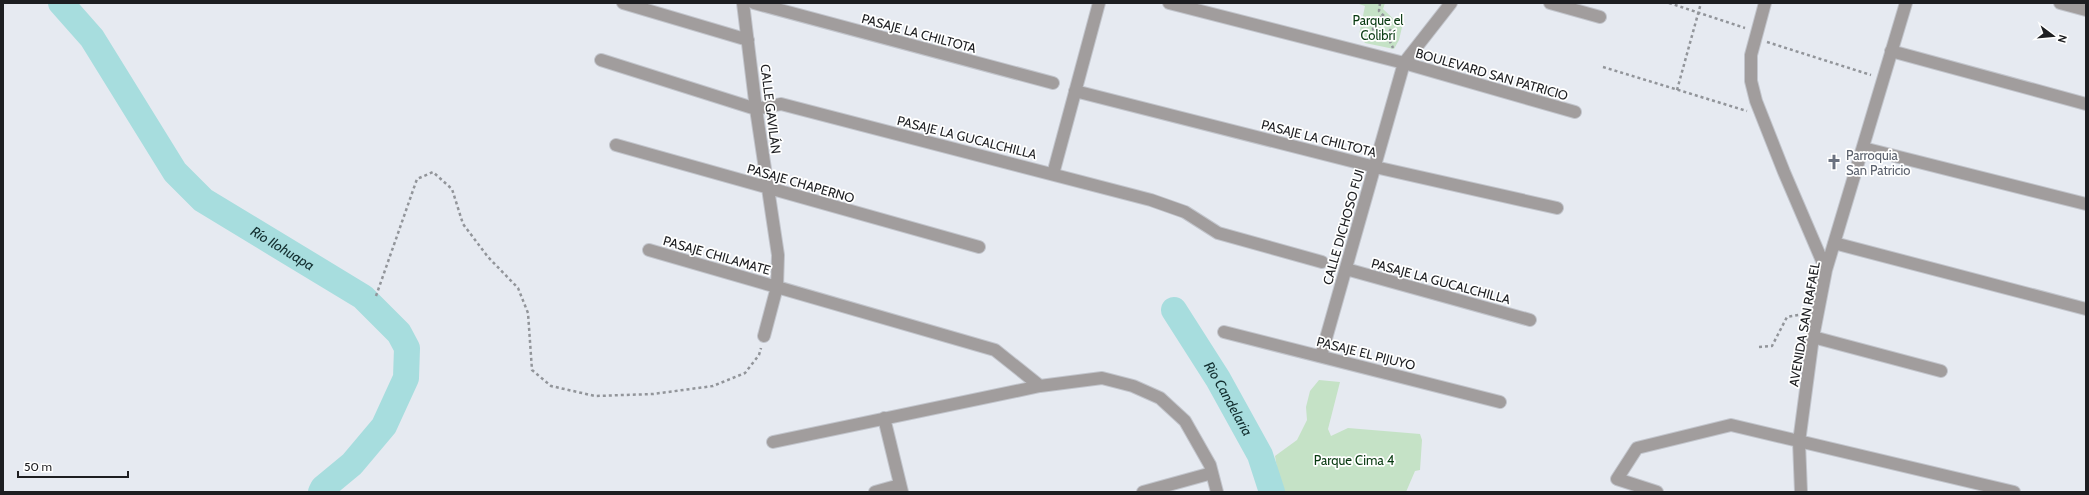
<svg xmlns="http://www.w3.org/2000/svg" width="2089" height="495" font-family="Cabin,sans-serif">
<rect width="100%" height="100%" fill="#e6eaf1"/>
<path fill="#c5e2c6" d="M1356 3H1385L1383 9 1402 27 1399 40 1394 49 1365 43 1359 35 1365 6Z
M1319 380 1340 382 1328 429 1331 436 1348 428 1420 434 1422 440 1420 470 1415 471 1406 492H1281L1275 456 1297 440 1307 420 1306 407 1310 391Z"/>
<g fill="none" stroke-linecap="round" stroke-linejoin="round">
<g stroke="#a7ddde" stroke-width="26">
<path id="s1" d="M61 3 92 38 175 172 203 200 363 297 399 333 407 348 406 378 384 426 352 464 323 488 321 492"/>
<path id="s2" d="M1174 310 1218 379 1260 455 1272 492"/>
</g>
<defs>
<path id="minor" d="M623 3 748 40
M743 3 756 109 778 255 777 287 764 336
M754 3 1053 83
M1169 3 1404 63 1575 112
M1550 3 1600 17
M1765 3 1751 55V81L1756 101 1784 172 1826 270
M2060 3 2086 10
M1891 51 2086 104
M601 60 756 109 781 104 1151 200 1185 212 1218 233 1322 262
M1075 91 1375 167 1557 208
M616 145 979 247
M1863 148 2086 204
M1053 174 1099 3
M1834 243 2086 309
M649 250 995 350 1040 386
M1346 269 1530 320
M1224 332 1500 402
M1813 337 1941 371
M1321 356 1404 63 1451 3
M884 418 902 492
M773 442 1040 386 1102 378 1133 386 1160 398 1185 421 1210 465 1217 492
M875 492 900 485
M1143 492 1212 473
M1657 492 1617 479 1637 448 1731 425 2014 492
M1801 492 1799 442 1813 337 1826 270 1906 3"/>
</defs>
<use href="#minor" stroke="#c2c5cc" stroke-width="14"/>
<path stroke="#92959a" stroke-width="2.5" stroke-dasharray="3 3" stroke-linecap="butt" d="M1380 3 1379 11 1384 16 1391 29 1387 35 1381 36 1374 34 1372 23 1376 18 1384 16
M1669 3 1745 28
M1387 35 1393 48
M1767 42 1871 75
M1603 67 1747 111
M1677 90 1701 3
M376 296 417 179 433 172 452 189 463 224 488 257 518 288 528 313 532 370 551 386 595 396 653 394 713 386 745 373 759 355 761 348
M1759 347 1772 346 1787 317 1804 314"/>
<use href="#minor" stroke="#a19d9d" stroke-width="12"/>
</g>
<defs>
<symbol id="church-bare" viewBox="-9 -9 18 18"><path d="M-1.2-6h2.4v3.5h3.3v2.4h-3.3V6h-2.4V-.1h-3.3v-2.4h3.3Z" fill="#6b7280" stroke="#fff" stroke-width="2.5" paint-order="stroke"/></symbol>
</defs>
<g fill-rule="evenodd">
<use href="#church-bare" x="1823" y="151" width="22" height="22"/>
</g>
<g text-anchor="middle" stroke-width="3.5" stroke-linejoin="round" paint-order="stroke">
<g font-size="13" fill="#083a10" stroke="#fff">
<text x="1378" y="25">Parque el<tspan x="1378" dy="15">Colibrí</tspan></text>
<text x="1354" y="465">Parque Cima 4</text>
</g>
<g font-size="13" fill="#1d1e21" stroke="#fff">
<text transform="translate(919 33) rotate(15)" y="5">PASAJE LA CHILTOTA</text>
<text transform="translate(1492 74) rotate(16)" y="5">BOULEVARD SAN PATRICIO</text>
<text transform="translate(771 109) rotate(83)" y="5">CALLE GAVILÁN</text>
<text transform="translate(967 137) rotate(14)" y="5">PASAJE LA GUCALCHILLA</text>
<text transform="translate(1319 138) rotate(14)" y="5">PASAJE LA CHILTOTA</text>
<text transform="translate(801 183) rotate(16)" y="5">PASAJE CHAPERNO</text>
<text transform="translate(1343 227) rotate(-74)" y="5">CALLE DICHOSO FUI</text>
<text transform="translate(717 255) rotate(16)" y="5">PASAJE CHILAMATE</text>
<text transform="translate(1441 281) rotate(15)" y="5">PASAJE LA GUCALCHILLA</text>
<text transform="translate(1804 324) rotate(-80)" y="5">AVENIDA SAN RAFAEL</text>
<text transform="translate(1366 353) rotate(14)" y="5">PASAJE EL PIJUYO</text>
</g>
<g font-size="13" fill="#5b616d" stroke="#fff" text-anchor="start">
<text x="1846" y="160">Parroquia<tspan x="1846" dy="15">San Patricio</tspan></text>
</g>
<g font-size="14" font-style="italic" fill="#132f30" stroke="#fff">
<text dy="5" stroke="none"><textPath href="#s1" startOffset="337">Río Ilohuapa</textPath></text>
<text dy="5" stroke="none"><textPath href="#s2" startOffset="104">Rio Candelaria</textPath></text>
</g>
</g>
<rect width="2089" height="495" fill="none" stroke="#1d1e21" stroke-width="8"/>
<g transform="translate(2053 36) rotate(106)" stroke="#ffffff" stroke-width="3" paint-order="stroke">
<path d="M0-3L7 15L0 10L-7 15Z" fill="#1d1e21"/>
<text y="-6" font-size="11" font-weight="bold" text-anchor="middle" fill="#1d1e21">N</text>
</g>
<path d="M18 471v6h110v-6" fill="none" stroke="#1d1e21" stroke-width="2"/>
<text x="24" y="471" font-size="12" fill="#1d1e21" stroke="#ffffff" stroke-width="3" paint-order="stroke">50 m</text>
</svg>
